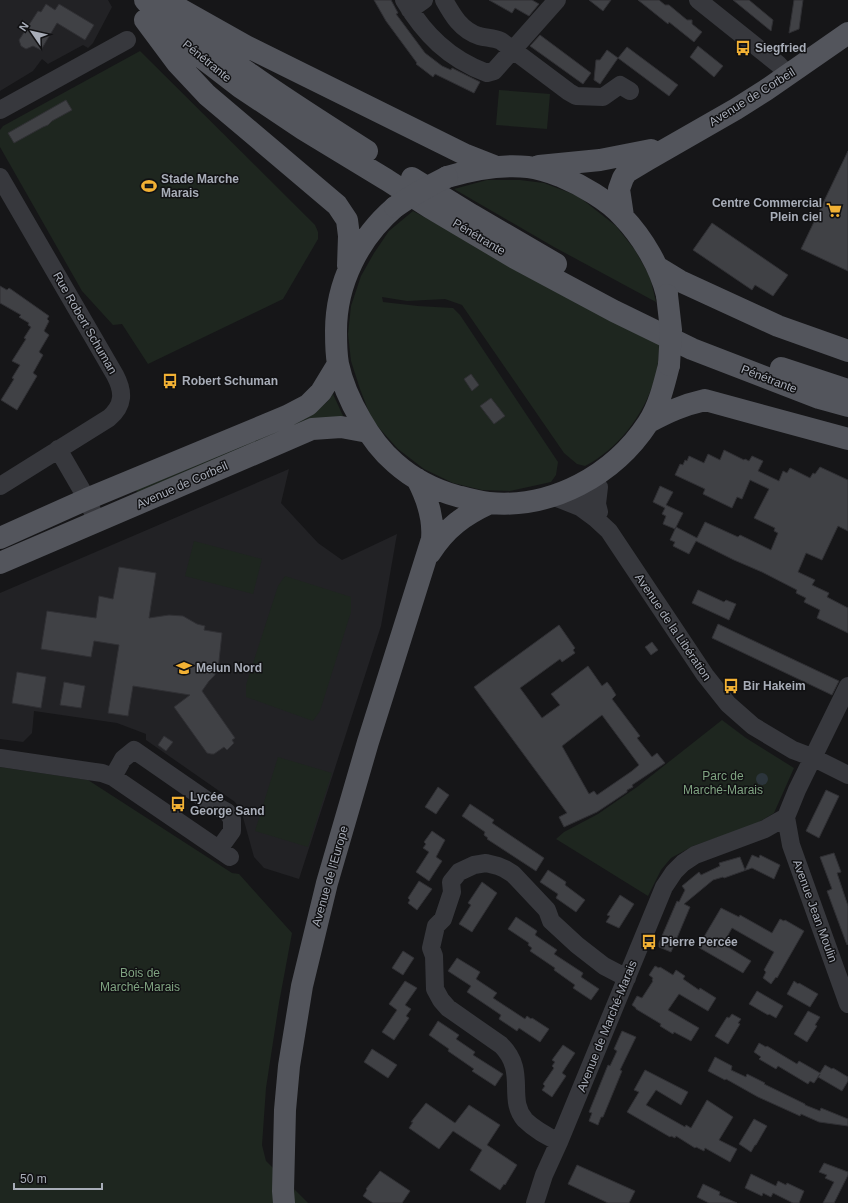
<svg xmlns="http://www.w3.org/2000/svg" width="848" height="1203" font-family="Arial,sans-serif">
<rect width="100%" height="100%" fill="#161618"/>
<path fill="#222225" d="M0 0H108L112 7 93 43 88 48 83 45 48 64 42 59 33 71 0 91Z
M289 469 281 503 318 543 342 560 397 534 381 626 299 879 264 868 254 857 241 810 235 802 146 740V734L117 723 34 711 32 733 23 742 0 739V593Z"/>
<path fill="#1e261f" d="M140 51 315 225 318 232V239L283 299 148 364 122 324 113 325 82 291 0 147V130L3 126Z
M499 90 550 94 547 129 496 125Z
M487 180H520L544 183 578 196 616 226 635 250 650 277 656 302 554 247 454 189Z
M413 211 659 344C659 356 658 370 654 381 643 416 618 449 585 466L577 464 564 453 462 305 445 299 407 301 382 297 383 302 418 306 453 308 460 315 558 462 556 475 551 482 510 491 482 490 453 483 424 469 398 449 372 420 360 389 351 361 348 334 351 306 361 276 374 253 389 231Z
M333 394 344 418 139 496 135 488 320 408 327 402Z
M194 541 262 559 253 594 185 576Z
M285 576 351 597V612L320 711 313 721 246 697V685L278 586Z
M722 720 746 738 794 768 774 813 754 825 693 846 671 858 661 870 648 896 556 839 564 832 598 814 637 787Z
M278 757 332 773 308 847 255 831Z
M0 767 88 780 232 873 239 874 292 933 279 1003 266 1088 262 1145 266 1161 308 1203H0Z"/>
<path fill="#2c353c" d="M756 779a6 6 0 1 1 12 0a6 6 0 1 1-12 0Z"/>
<path fill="#404145" stroke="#303034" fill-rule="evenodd" d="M374 0H391L398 13 396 14 425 53 442 66 451 70 452 68 480 82 474 93 435 74 433 77 416 64 417 63 386 21Z
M489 0H532L539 4 529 16 515 8 512 13Z
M589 0H611L603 11Z
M638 0H659L665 5H669L687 20H692V24L702 32 694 42 669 22 668 24Z
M733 0H749L773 20 771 31Z
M794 0H803L799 29 789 33Z
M46 4 55 10 59 4 94 25 85 40 57 23 41 50 33 46 26 49 21 46 19 40 38 11 41 12Z
M540 35 591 73 583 84 530 46Z
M698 46 723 66 714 77 690 57Z
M627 47 678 85 669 96 618 58Z
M607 50 618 58 600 84 594 80 596 60H600Z
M66 100 72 110 52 121 48 125 43 127 14 143 8 133Z
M848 151V271L801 249Z
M712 223 788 275 773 296 755 285 752 290 693 250Z
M0 286 7 290 9 288 12 290 49 316 47 319 49 321 44 331 49 335 39 352 43 355 33 373 37 376 17 410 1 400 14 379 12 378 20 365 12 361 26 339 24 338 31 327 28 325 29 323 19 317 21 315 0 303Z
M471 374 479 385 472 391 464 379Z
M491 398 505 416 494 424 480 406Z
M724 450 744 460 745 459 749 461 752 456 763 461 758 471 779 481 783 471 787 473 790 468 810 478 813 473 815 474 820 467 848 480V531L838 526 822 560 806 553 798 572 815 580 812 585 829 593 827 597 848 608V633L817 618 820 610 804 602 806 598 796 593 797 590 762 572 734 560 696 541 689 554 673 546 675 542 670 540 676 527 697 538 705 522 738 537 740 535 771 550 778 533 774 531 775 528 754 518 769 489 750 480 742 499 737 497 732 508 703 494 705 489 675 475 680 464 683 465 685 460 687 461 689 456 704 463 708 454 720 460Z
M660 486 673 492 666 505 683 513 675 529 663 524 666 516 662 514 665 508 653 502Z
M119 567 156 573 149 618 169 615 183 616 197 624 205 626 204 630 222 633 218 670 214 676 209 681 202 691 235 738 232 740 234 743 227 750 224 747 214 754H211L207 753 174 707 190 695 133 686 128 716 108 713 119 645 94 641 91 657 41 649 47 611 96 618 99 596 113 599Z
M698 590 724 602 726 600 736 604 729 620 692 603Z
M718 624 839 681 832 695 712 638Z
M559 625 575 648 573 650 575 653 562 662 560 659 520 688 542 718 560 705 551 694 588 666 602 686 607 682 611 687 616 695 612 699 640 736 637 738 652 757 657 753 665 763 632 785 633 787 627 790V792L597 812 564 827 559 817 567 813 474 687ZM602 715 639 765 632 771 597 795 594 791 589 794 562 746Z
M652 642 658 650 651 655 645 647Z
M17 672 46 677 41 708 12 703Z
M64 682 85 686 81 708 60 705Z
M164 736 173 742 166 751 158 745Z
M438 787 449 795 436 814 425 807Z
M826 790 839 796 819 838 806 831Z
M470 804 494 820 492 823 544 858 536 871 487 839 488 838 484 835 485 832 462 816Z
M432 831 445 840 436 857 442 861 429 881 416 872 429 852 423 848 426 844 424 842Z
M834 853 841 872 837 873 848 906V944L847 945 827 891 832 889 820 857Z
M752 855 759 858 760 855 780 865 774 879 752 868 724 878 723 877 713 880 684 904 690 907 671 952 659 947V943L677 901 679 902 685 890 682 886 699 872 701 875 720 866 719 863 740 857 745 870Z
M548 870 566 882 565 885 585 900 576 912 556 898 558 894 540 882Z
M419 881 432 889 417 910 408 903 410 900 408 898Z
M482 882 497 893 472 932 459 924 471 905 468 903Z
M620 895 634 904 619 928 606 922 610 916 607 915Z
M721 908 739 917 740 915 772 933 780 919 784 921 785 920 804 931 777 978 776 977 771 984 763 978 766 972 764 970 774 952 732 928 723 944 751 961 743 973 698 947Z
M516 917 537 931 535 935 557 950 554 954 583 973 581 977 599 989 591 1000 573 988 575 985 554 970 555 968 530 951 532 948 528 945 529 943 508 929Z
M403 951 414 958 403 975 392 968Z
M457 958 480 972 476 979 497 993 493 998 525 1019 527 1016 531 1019 532 1018 549 1029 540 1042 519 1028 517 1031 499 1019 501 1015 467 992 471 986 448 971Z
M655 966 659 968 660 967 673 975 676 970 685 976 683 979 699 990 700 988 716 998 708 1011 679 994 668 1010 699 1028 691 1041 674 1032 673 1034 660 1026 661 1024 636 1009V1008L632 1005 637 996 642 998 653 981 652 980 653 978 649 975Z
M405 981 417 988 405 1005 411 1009 406 1016 409 1018 394 1040 382 1032 397 1010 389 1004Z
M794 981 798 984 799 983 818 994 810 1007 787 994Z
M757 991 783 1006 776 1018 769 1014 768 1015 749 1004Z
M808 1011 820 1017 815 1025 817 1026 807 1042 794 1034Z
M732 1014 741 1019 738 1023 740 1024 728 1044 715 1036 727 1017 729 1018Z
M438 1021 459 1035 456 1039 475 1052 473 1055 503 1074 495 1086 472 1071 474 1069 448 1051 449 1049 429 1035Z
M622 1031 636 1037 620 1070 622 1071 603 1117H601L598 1125 589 1121 592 1113 589 1112 608 1065 610 1066 617 1051 614 1049Z
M759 1043 766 1047 767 1046 797 1064 799 1061 820 1073 825 1065 832 1069 833 1068 848 1077V1081L842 1091 818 1077 820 1074 814 1083 810 1081 808 1084 778 1066 776 1069 759 1059 761 1057 754 1052Z
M563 1045 575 1053 562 1073 566 1076 552 1097 542 1090 545 1086 543 1084 554 1068 552 1066 555 1062 552 1060Z
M372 1049 397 1065 388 1078 364 1062Z
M715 1057 732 1066 731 1070 746 1077 747 1074 765 1083 764 1084 805 1104V1105L820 1111 821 1108 848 1119V1126L819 1122 801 1114 800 1116 758 1097 726 1079 725 1080 708 1071Z
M645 1070 688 1092 681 1105 656 1090 646 1105 685 1127 686 1125 691 1128 707 1100 733 1117 719 1140 737 1149 730 1162 705 1148 704 1151 696 1147 695 1148 676 1136 675 1138 671 1136 670 1137 627 1112 639 1092 634 1090Z
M426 1103 455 1123 469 1105 500 1125 487 1145 517 1165 505 1185 504 1184 500 1190 470 1170 482 1150 453 1131 439 1149 409 1128 413 1122H411Z
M754 1119 767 1126 756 1145H755L751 1152 739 1144Z
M824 1163 848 1172V1175L834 1203H823L834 1182 825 1178 827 1175 819 1172Z
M577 1165 635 1191 629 1203H608L568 1184Z
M380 1171 410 1191 402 1203H373L363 1196 367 1190 366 1189Z
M751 1174 776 1186 778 1181 786 1185 787 1183 804 1191 799 1203H793L773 1193 771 1197 763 1193 762 1196 745 1188Z
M703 1184 720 1192 719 1195 737 1203H709L697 1197Z"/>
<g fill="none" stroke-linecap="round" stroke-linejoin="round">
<path stroke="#37383d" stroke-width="18" d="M404 0C424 34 449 59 487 73L494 71 557 0
M444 0C453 16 461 30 479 36 487 38 494 38 501 41L569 92 576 96 603 97 620 85 630 91
M698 0 778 64 788 75
M410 10 424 0
M0 110 127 40
M0 177 115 375C124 392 124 405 109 418L0 486
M58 449 87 499 97 522
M596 486H598L599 487 597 504 599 512 597 514 592 509 574 499Z
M552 496 580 507 595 518 609 531 705 675 728 704 753 726 793 750 814 758 848 775
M0 758 102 773 113 777 230 857
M113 777 123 759 134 750 212 804 227 812 232 819V831L219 849
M786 817 791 845 848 1004
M559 1142C547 1136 535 1130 525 1120 506 1098 528 1072 501 1045L448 1008 441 1000 435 989 434 956 431 948 436 926 443 919 452 892 451 882 459 872 474 865 486 863 498 866 505 869 513 874 547 910 551 921 577 945 604 966 627 978
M535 1203 544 1175 559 1142 664 887 674 872 683 863 695 855 765 829 786 817 797 790 848 686"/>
<path stroke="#53555c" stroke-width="22" d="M145 0 174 33 192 50 240 87 303 129 387 180 429 207 515 258 614 311 692 349 819 398 848 406
M166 0C188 31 219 53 250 74 288 101 328 126 367 151
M182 10 246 46 466 155 494 166
M145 20 177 63 207 95 337 205 347 220 349 236 348 266
M539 166 600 160 651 150
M447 177C474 169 500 164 528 167 538 168 550 172 560 176 581 185 608 200 623 217 643 238 660 267 667 295
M412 178 472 215 556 264
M395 207C359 238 336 283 336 331 336 342 336 353 338 364 342 383 351 403 361 420 370 436 381 451 395 463 413 479 435 490 457 496 468 499 478 502 489 503 552 509 614 475 648 423 659 406 664 385 669 365
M623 216 619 189 623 178 627 172 647 160 736 109 766 90 848 33
M657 267 680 281 778 326 848 351
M781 368 848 390
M649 422C668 412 683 405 705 400L848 439
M0 538 87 499 287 416 308 405 321 392 338 364
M430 553C446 528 464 515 490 503
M0 563 312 429 341 427 368 432
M284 1203 283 1191 285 1110 289 1066 302 986 327 883 368 742 432 539C434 517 427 498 417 479"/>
<path stroke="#53555c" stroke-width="22" d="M395 207C412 195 429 186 447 177
M667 295 671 330 669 365"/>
</g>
<defs>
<symbol id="bus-bare" viewBox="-9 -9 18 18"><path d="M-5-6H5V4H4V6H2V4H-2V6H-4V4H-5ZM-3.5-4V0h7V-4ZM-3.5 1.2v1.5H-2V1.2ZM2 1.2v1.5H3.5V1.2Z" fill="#f2b134" stroke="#111113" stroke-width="2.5" paint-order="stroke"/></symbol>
<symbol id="stadium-bare" viewBox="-9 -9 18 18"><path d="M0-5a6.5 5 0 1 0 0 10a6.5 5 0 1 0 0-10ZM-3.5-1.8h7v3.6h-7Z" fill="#f2b134" stroke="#111113" stroke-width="2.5" paint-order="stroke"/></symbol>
<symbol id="supermarket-bare" viewBox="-9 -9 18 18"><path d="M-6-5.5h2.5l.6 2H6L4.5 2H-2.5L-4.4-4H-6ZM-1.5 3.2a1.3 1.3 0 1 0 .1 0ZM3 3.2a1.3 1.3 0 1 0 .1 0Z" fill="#f2b134" stroke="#111113" stroke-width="2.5" paint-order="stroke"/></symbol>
<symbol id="university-bare" viewBox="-9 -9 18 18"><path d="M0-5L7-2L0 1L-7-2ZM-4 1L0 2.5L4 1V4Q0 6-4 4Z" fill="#f2b134" stroke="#111113" stroke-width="2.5" paint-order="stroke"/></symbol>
</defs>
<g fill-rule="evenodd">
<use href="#bus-bare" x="732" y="37" width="22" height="22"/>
<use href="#stadium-bare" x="138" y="175" width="22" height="22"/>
<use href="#supermarket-bare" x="823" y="199" width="22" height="22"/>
<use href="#bus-bare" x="159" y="370" width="22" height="22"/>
<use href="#university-bare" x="173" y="657" width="22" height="22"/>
<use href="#bus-bare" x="720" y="675" width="22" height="22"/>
<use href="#bus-bare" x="167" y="793" width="22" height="22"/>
<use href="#bus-bare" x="638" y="931" width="22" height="22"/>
</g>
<g text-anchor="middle" stroke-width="3" stroke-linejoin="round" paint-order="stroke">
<g font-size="12" font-weight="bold" fill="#a8adb8" stroke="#111113" text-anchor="start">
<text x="755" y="52">Siegfried</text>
<text x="161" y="183">Stade Marche<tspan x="161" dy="14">Marais</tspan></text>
<text x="822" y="207" text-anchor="end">Centre Commercial<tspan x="822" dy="14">Plein ciel</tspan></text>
<text x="182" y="385">Robert Schuman</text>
<text x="196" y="672">Melun Nord</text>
<text x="743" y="690">Bir Hakeim</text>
<text x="190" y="801">Lycée<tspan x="190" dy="14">George Sand</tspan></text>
<text x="661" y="946">Pierre Percée</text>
</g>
<g font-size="12" fill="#a8adb8" stroke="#111113">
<text transform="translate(207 61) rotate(39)" y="4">Pénétrante</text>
<text transform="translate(752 97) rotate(-32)" y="4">Avenue de Corbeil</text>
<text transform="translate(479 237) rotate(31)" y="4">Pénétrante</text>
<text transform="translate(85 323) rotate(60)" y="4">Rue Robert Schuman</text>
<text transform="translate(769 379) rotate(21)" y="4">Pénétrante</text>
<text transform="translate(182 485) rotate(-24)" y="4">Avenue de Corbeil</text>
<text transform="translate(673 627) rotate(56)" y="4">Avenue de la Libération</text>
<text transform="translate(330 876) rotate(-74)" y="4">Avenue de l'Europe</text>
<text transform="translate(815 911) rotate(70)" y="4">Avenue Jean Moulin</text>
<text transform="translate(607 1026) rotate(-68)" y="4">Avenue de Marché-Marais</text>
</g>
<g font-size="12" fill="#7fa381" stroke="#111113">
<text x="723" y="780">Parc de<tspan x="723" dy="14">Marché-Marais</tspan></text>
<text x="140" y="977">Bois de<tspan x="140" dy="14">Marché-Marais</tspan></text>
</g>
</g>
<g transform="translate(32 32) rotate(304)" stroke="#111113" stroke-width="3" paint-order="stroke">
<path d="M0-3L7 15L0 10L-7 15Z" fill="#a8adb8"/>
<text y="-6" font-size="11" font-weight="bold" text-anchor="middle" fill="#a8adb8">N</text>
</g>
<path d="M14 1183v6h88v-6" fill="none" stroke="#a8adb8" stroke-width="2"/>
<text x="20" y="1183" font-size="12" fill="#a8adb8" stroke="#111113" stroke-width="3" paint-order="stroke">50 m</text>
</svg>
